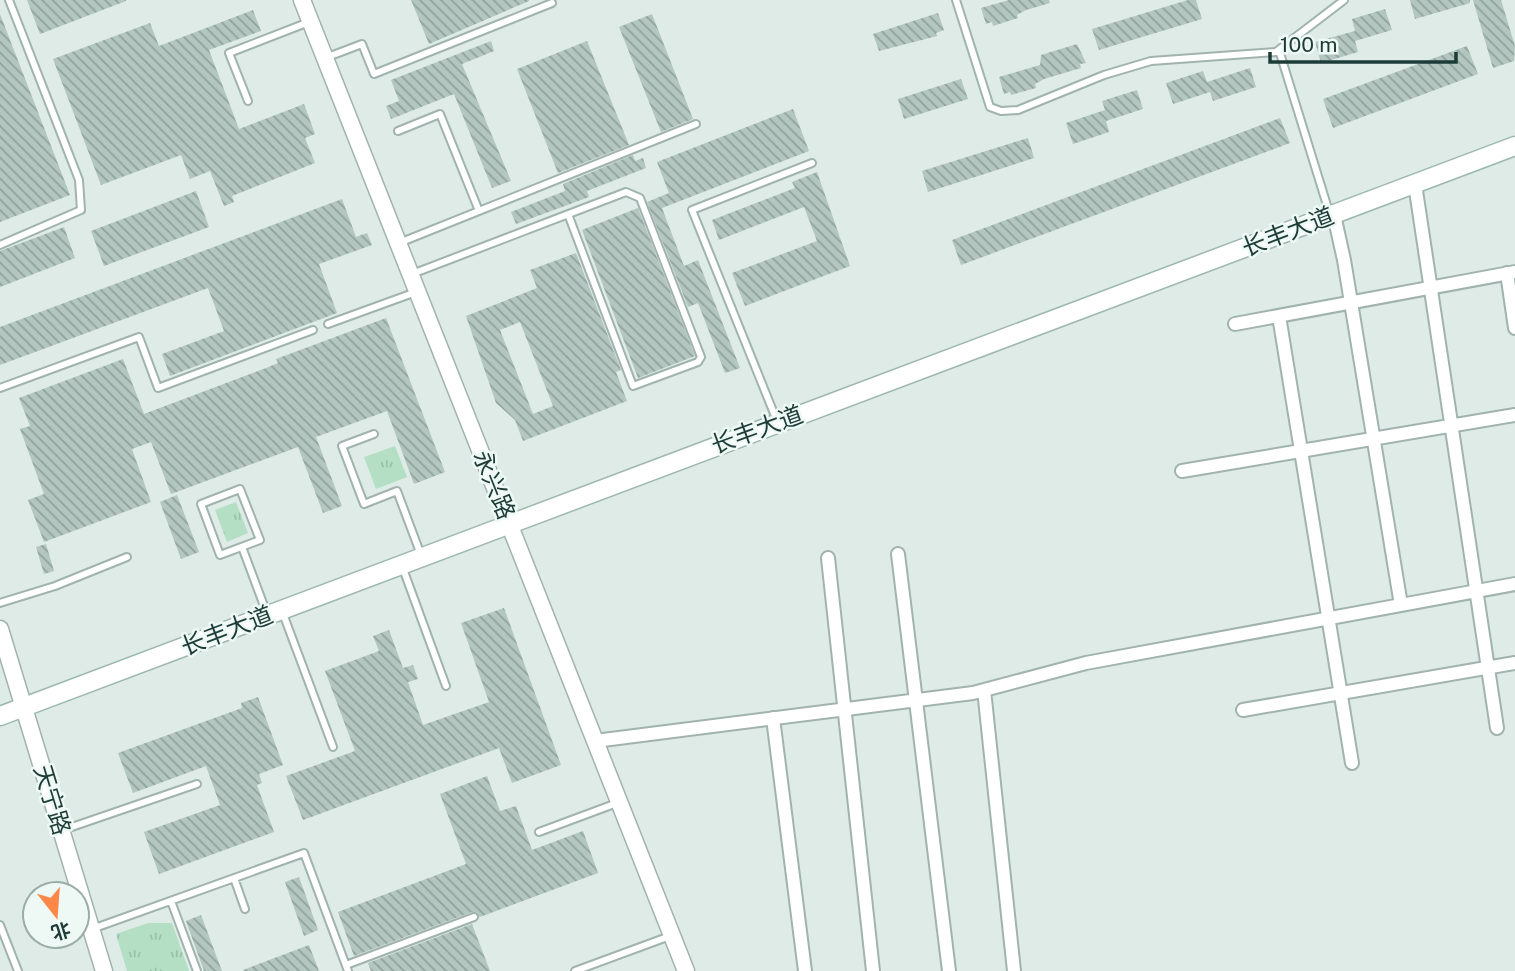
<svg xmlns="http://www.w3.org/2000/svg" width="1515" height="971" font-family="'Public Sans','Noto Sans SC',sans-serif">
<defs>
<pattern id="grass-tufts" width="24" height="20" patternUnits="userSpaceOnUse" patternTransform="scale(1.75)"><rect width="24" height="20" fill="#b4dfc4"/><path d="M3 7l-1-3M5 7V3M7 7l1-3M15 17l-1-3M17 17v-4M19 17l1-3" fill="none" stroke="#9ac0a9"/></pattern>
<pattern id="building-back-hatch" width="6" height="6" patternUnits="userSpaceOnUse" patternTransform="scale(1.75)"><rect width="6" height="6" fill="#b3c6c0"/><path d="M-1 5l2 2M0 0l6 6M5-1l2 2" fill="none" stroke="#91a29d"/></pattern>
</defs>
<rect width="100%" height="100%" fill="#deebe7"/>
<path fill="url(#grass-tufts)" d="M395 446 407 477 376 489 364 457Z
M236 502 248 533 227 542 215 510Z
M148 923H172L189 971H127L116 934Z"/>
<path fill="url(#building-back-hatch)" fill-rule="evenodd" d="M27 0H126V1L40 34Z
M411 0H529V1L429 44Z
M1009 0H1049L1050 3 1026 10 1017 15 1018 18 993 26 992 22 986 24 981 8Z
M1188 0H1196L1202 19 1099 50 1092 29Z
M1410 0H1470V3L1415 19Z
M1473 0H1501L1515 46 1514 61 1493 68Z
M1385 9 1392 30 1355 41 1358 52 1321 63 1315 42 1355 31 1352 19Z
M253 10 261 31 209 50 239 129 304 104 315 134 305 138 315 163 232 196 234 202 224 206 210 171 190 179 181 155 101 185 53 59 150 23 159 46Z
M938 13 944 30 936 33 937 36 879 51 873 34Z
M0 14 70 195 0 222Z
M652 14 693 119 661 132 619 27Z
M491 41 494 51 462 64 511 181 492 188 454 94 391 119 386 106 399 101 391 80Z
M587 41 629 145 558 173 517 69Z
M1077 44 1086 63 1080 64 1081 68 1044 79 1035 84 1036 88 1011 95 1010 92 1004 94 999 77 1040 65 1041 55Z
M1467 46 1478 74 1333 128 1323 99Z
M1250 68 1256 87 1213 101 1210 92 1173 104 1166 83 1203 71 1207 82Z
M961 79 968 99 904 119 898 99Z
M1137 90 1143 109 1106 121 1109 132 1073 144 1066 123 1105 110 1102 101Z
M793 109 809 151 662 208 684 266 698 260 740 368 725 373 698 303 688 307 647 202 669 193 657 162Z
M1280 118 1290 143 961 265 952 240Z
M1028 138 1034 158 928 192 922 171Z
M633 155 635 161 643 158 646 168 587 191 589 197 516 224 511 212 565 191 563 184Z
M817 172 850 266 745 306 732 273 817 241 804 207 719 240 712 220 795 188 792 182Z
M196 191 209 227 104 266 91 231Z
M342 199 356 237 367 233 372 245 319 264 337 313 170 376 162 354 224 331 208 288 0 365V327Z
M638 208 695 356 638 378 582 230Z
M64 227 75 258 0 287V251Z
M576 253 621 370 616 372 627 401 523 441 515 420 496 403 466 316 537 288 530 270ZM520 322 553 406 533 414 500 330Z
M386 318 445 472 414 484 387 411 316 437 342 506 323 513 298 447 171 494 151 442 132 449 151 502 44 542 28 500 44 494 20 429 30 426 19 398 123 359 144 414 266 368 278 363 276 359Z
M177 495 199 552 181 559 160 502Z
M46 544 54 571 44 574 36 547Z
M504 608 561 765 512 783 499 748 303 820 286 776 355 751 325 671 379 651 373 636 389 630 403 668 413 665 418 679 408 682 423 725 489 702 461 623Z
M258 697 283 765 259 774 262 783 257 785 274 832 159 874 144 832 220 805 206 766 133 793 118 753 242 708 241 703Z
M487 776 500 811 516 806 532 850 583 831 598 873 480 917 472 912 354 956 338 912 466 864 440 794Z
M299 877 318 930 304 936 285 882Z
M201 915 222 971H204L186 921Z
M472 924 490 971H371L368 963Z
M309 945 319 971H244L243 970Z"/>
<g fill="none" stroke-linecap="round" stroke-linejoin="round">
<defs>
<path id="service" d="M956 0 990 107 1001 111 1018 110 1104 75 1151 61 1276 52 1344 0
M1279 50 1330 215
M325 58 362 44 374 74 552 3
M248 101 229 53 309 22
M398 131 440 114 479 211
M399 243 696 124
M0 245 81 210 79 180 9 0
M412 274 626 192 640 198 701 357 698 362 633 386 568 214
M328 324 416 292
M0 388 139 337 158 388 313 330
M777 421 692 210 812 163
M374 434 342 446 364 504 397 491 421 555
M240 489 260 540 220 555 201 504Z
M242 547 267 614
M402 566 446 686
M0 603 55 586 127 557
M282 611 333 747
M63 830 197 784
M539 832 617 803
M234 878 245 909
M171 901 197 971
M0 925 18 971
M92 929 304 853 348 971
M346 965 474 917
M575 971 670 936"/>
<path id="minor" d="M1415 184 1497 728
M1334 215 1344 260 1401 605
M1507 273 1515 328
M1279 316 1352 763
M1235 324 1515 272
M1182 471 1515 415
M898 554 949 971
M828 558 873 971
M984 690 1014 971
M1243 710 1515 663
M773 718 805 971
M595 741 973 693 1086 663 1515 584"/>
<path id="tertiary" d="M302 0 686 971
M0 629 104 971"/>
<path id="secondary" d="M0 716 1515 146"/>
</defs>
<use href="#service" stroke="#a1b3af" stroke-width="10"/>
<use href="#minor" stroke="#a1b3af" stroke-width="16"/>
<use href="#tertiary" stroke="#a1b3af" stroke-width="19"/>
<use href="#secondary" stroke="#9cb8b1" stroke-width="21"/>
<use href="#service" stroke="#fff" stroke-width="6"/>
<use href="#minor" stroke="#fff" stroke-width="12"/>
<use href="#tertiary" stroke="#fff" stroke-width="16"/>
<use href="#secondary" stroke="#fff" stroke-width="18"/>
</g>
<g text-anchor="middle" stroke-width="5" stroke-linejoin="round" paint-order="stroke">
<g font-size="24" fill="#1e3c37" stroke="#eef8f4">
<text transform="translate(1288 232) rotate(-21)" y="8">长丰大道</text>
<text transform="translate(757 430) rotate(-20)" y="8">长丰大道</text>
<text transform="translate(494 485) rotate(68)" y="8">永兴路</text>
<text transform="translate(227 631) rotate(-21)" y="8">长丰大道</text>
<text transform="translate(52 800) rotate(73)" y="8">天宁路</text>
</g>
</g>
<g transform="translate(56 915) rotate(163)"><circle r="33" fill="#eef8f4" stroke="#9bada8" stroke-width="2"/>
<path d="M0-5L12 26L0 18L-12 26Z" fill="#ff8748"/>
<text y="-10" font-size="19" font-weight="bold" text-anchor="middle" fill="#1e3c37">北</text>
</g>
<path d="M1270 52v10h186v-10" fill="none" stroke="#1e3c37" stroke-width="3.5"/>
<text x="1280" y="52" font-size="21" fill="#1e3c37" stroke="#eef8f4" stroke-width="5" paint-order="stroke">100 m</text>
</svg>
